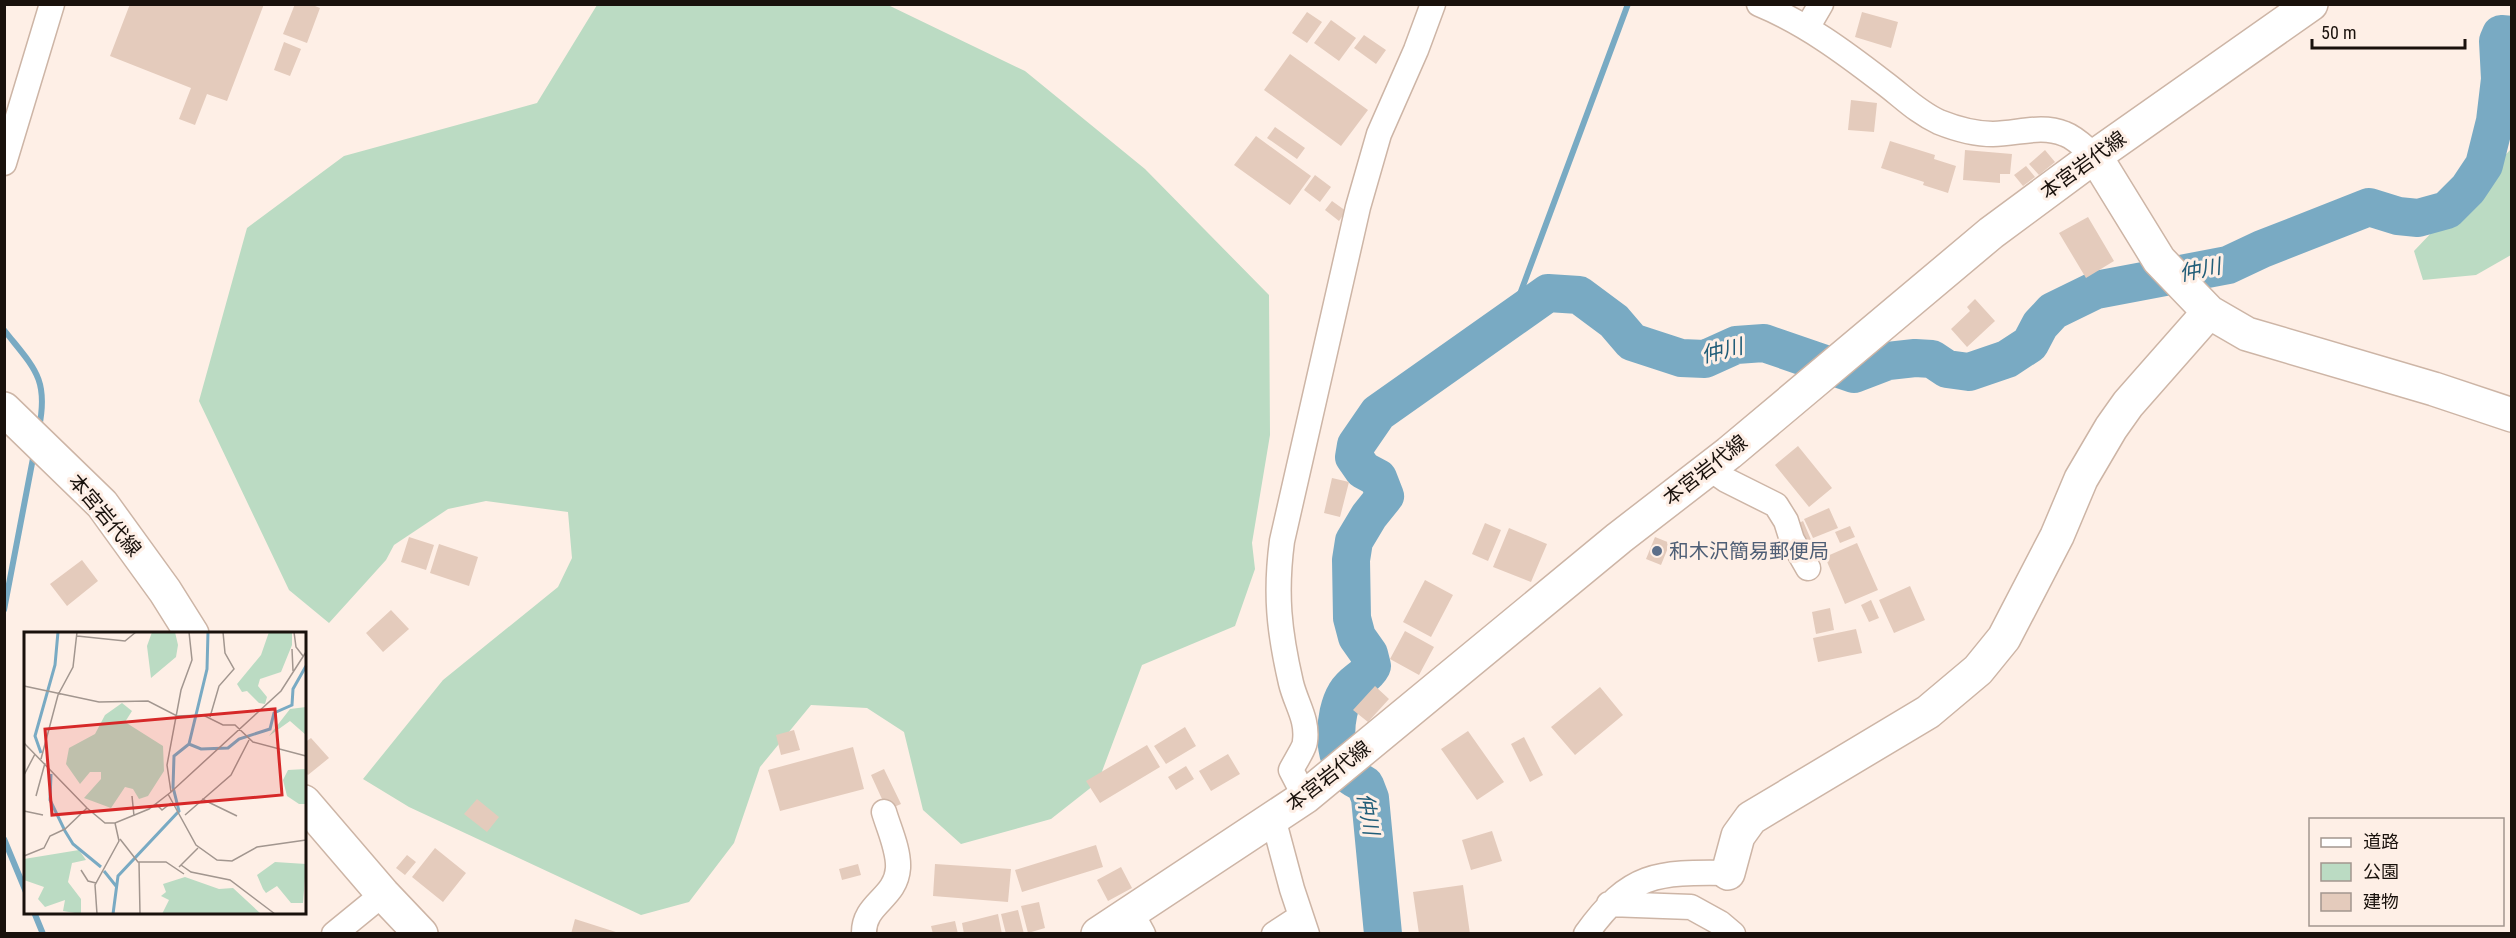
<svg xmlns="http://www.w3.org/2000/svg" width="2516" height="938" font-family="'Roboto Condensed','Noto Sans JP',sans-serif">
<rect width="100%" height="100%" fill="#feefe6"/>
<path fill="#bbdbc3" d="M597 5H888L1025 71 1145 169 1269 295 1270 435 1252 543 1255 569 1235 626 1142 665 1098 782 1051 819 961 844 923 810 904 732 867 708 811 705 760 767 734 843 689 902 641 915 409 807 363 779 443 680 558 587 572 558 568 512 486 501 448 509 394 545 386 560 329 623 289 590 199 401 247 228 344 156 537 103Z
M2511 149V255L2476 275 2423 280 2414 251Z"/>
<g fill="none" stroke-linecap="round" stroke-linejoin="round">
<path stroke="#79aac3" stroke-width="6" d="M1548 293 1517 302 1628 4
M4 330C34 368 49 378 39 428
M4 610 34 453
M4 839 26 892
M34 912 43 934"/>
<path stroke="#79aac3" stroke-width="38" d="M1383 934 1370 798 1365 785C1361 782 1356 780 1352 777 1331 761 1333 714 1346 693 1353 681 1366 678 1372 666L1369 654 1357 637 1352 618 1351 560 1354 541 1369 516 1385 496 1378 478 1363 470 1354 457 1356 445 1378 413 1548 293 1579 295 1614 321 1632 342 1681 358 1705 359 1736 345 1764 343 1854 374 1888 361 1915 358 1932 359 1947 369 1969 372 2007 359 2030 344 2040 325 2053 311 2096 290 2228 265 2262 249 2369 207 2398 216 2418 218 2447 210 2468 189 2484 165 2495 121 2500 79 2498 41 2501 34 2512 35"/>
</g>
<path fill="#e4cbbc" d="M130 4H264L227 101 207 94 195 125 179 119 191 88 110 56Z
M295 4H310L320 8 307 43 283 34Z
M1307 12 1322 22 1307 43 1292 33Z
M1862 12 1898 22 1891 48 1855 37Z
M1331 20 1356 38 1339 61 1314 43Z
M1364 35 1386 50 1376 64 1354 48Z
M284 42 301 49 290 76 274 70Z
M1290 54 1368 110 1341 146 1264 90Z
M1851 100 1877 103 1874 132 1848 130Z
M1275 127 1305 148 1297 159 1267 138Z
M1256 136 1311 176 1290 205 1234 165Z
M1890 141 1935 155 1934 159 1956 166 1948 193 1923 185 1924 182 1881 168Z
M1965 150 2012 154 2010 174H2000V183L1963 180Z
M2045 150 2055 162 2039 175 2029 164Z
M2026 166 2035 177 2023 186 2014 175Z
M1315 175 1331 187 1320 202 1304 190Z
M1332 201 1346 211 1339 221 1325 210Z
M2088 217 2114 261 2086 278 2059 233Z
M1975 299 1995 321 1967 347 1951 329 1970 311 1967 307Z
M1798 446 1832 488 1809 507 1775 465Z
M1332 478 1349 482 1340 517 1324 513Z
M1829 508 1838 528 1813 538 1804 519Z
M1803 521 1812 542 1804 545 1795 525Z
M1485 523 1501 530 1488 561 1472 554Z
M1850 526 1855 537 1840 543 1835 532Z
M1509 528 1547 544 1531 582 1493 567Z
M409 537 434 545 426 570 401 562Z
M1655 537 1670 543 1661 565 1646 559Z
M1857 543 1878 590 1845 604 1825 557Z
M439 544 478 557 469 586 430 573Z
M82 560 98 581 67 606 50 584Z
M1425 580 1453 595 1431 637 1403 622Z
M1910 586 1925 620 1894 633 1879 600Z
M1871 600 1879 618 1869 622 1861 605Z
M1830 608 1834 630 1816 634 1812 612Z
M391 610 409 629 383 652 366 633Z
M1856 629 1862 653 1818 662 1813 638Z
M1405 631 1434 647 1419 675 1390 659Z
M1375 686 1389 699 1368 722 1353 710Z
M1600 687 1623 715 1575 755 1551 727Z
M1185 727 1196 746 1166 764 1154 746Z
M794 730 800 750 781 755 776 735Z
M1468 731 1504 782 1477 800 1441 749Z
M1524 737 1543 775 1530 782 1511 744Z
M311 738 329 758 308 775 304 771V743Z
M1147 745 1160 767 1100 803 1086 781Z
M853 747 864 789 780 811 768 770Z
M1228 754 1240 774 1211 791 1199 771Z
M1186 766 1194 779 1176 790 1168 777Z
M884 769 901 804 887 810 871 775Z
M477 799 499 817 487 832 464 814Z
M1492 831 1502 861 1471 870 1462 840Z
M1096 845 1103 867 1022 892 1015 870Z
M435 848 466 873 443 902 412 877Z
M407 855 416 862 405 875 396 868Z
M858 864 861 875 842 880 839 869Z
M935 864 1011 869 1008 902 933 896Z
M1121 867 1132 888 1108 901 1097 880Z
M1463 885 1470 934H1419L1413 892Z
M1039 902 1045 928 1028 933 1021 906Z
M1018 910 1024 934H1006L1001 914Z
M998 914 1002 934H964L962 923Z
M575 919 619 933V934H571Z
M955 921 958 934H933L931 926Z"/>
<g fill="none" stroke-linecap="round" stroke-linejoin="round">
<defs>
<path id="street" d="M1759 4C1805 23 1844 52 1883 82 1902 96 1917 112 1939 122 1954 128 1976 134 1993 134 2018 134 2040 124 2065 134 2076 138 2086 149 2095 156
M1807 28 1821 4
M4 163 52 4
M1709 468 1726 480 1776 505 1786 521 1792 540 1808 568
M1305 797 1291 770C1295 762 1305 747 1305 741 1308 719 1296 704 1291 683 1279 631 1275 594 1282 541L1358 207 1379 134 1416 50 1433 4
M1273 818 1292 889 1307 934
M1609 904 1691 907 1720 923 1733 934
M1131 912 1143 934
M334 934 383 894
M864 934C863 903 896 899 898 868 899 850 889 829 884 812
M1274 934 1300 917
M1586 934C1630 873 1656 872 1728 873"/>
<path id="secondary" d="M2095 156 2159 260 2209 312 2247 334 2434 389 2512 415
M4 409 102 504 165 591 192 634
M304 802 383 894 421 934
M1728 873 1738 836 1751 818 1928 712 1978 670 2004 638 2057 536 2081 479 2111 428 2128 404 2209 312
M1098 934 1305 797 1619 538 1729 453 1991 233 2095 156 2311 4"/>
</defs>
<use href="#street" stroke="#cdb5a6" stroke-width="27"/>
<use href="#secondary" stroke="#cdb5a6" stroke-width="36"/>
<use href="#street" stroke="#fff" stroke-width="24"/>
<use href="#secondary" stroke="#fff" stroke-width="33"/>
</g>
<circle fill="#5c6f8a" stroke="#feefe6" stroke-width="2" cx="1657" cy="551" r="6"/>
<g text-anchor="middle" stroke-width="6" stroke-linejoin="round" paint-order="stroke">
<g font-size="20" fill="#19110c" stroke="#feefe6">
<text transform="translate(2083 165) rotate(-36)" y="7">本宮岩代線</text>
<text transform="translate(1705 470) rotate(-38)" y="7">本宮岩代線</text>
<text transform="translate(105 515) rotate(50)" y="7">本宮岩代線</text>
<text transform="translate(1328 776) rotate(-38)" y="7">本宮岩代線</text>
</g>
<g font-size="20" fill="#4e5e75" stroke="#feefe6" text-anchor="start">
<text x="1669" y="558">和木沢簡易郵便局</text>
</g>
<g font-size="21" font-style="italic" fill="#215d78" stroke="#feefe6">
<text transform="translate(2200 270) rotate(-11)" y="7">仲川</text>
<text transform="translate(1722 351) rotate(-14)" y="7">仲川</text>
<text transform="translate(1368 814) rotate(80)" y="7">仲川</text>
</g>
</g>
<g transform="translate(24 632)">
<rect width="282" height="282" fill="#feefe6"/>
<path d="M128 0H151L154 13 152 25 127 46 123 14ZM245 0H268V13L257 40 236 47 234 54 243 65 241 72 235 71 223 59 218 60 213 52 237 23ZM98 71 108 79 101 90 139 114 140 139 124 164 115 167 109 157 101 155 87 176 60 166 77 147V140H66L56 152 42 132 45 116 71 102 81 83ZM282 75V103L266 89 245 104 266 77ZM282 137V172H275L263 164 259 148 264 138ZM55 218 62 228 48 231 44 250 57 267V282L39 279 41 268 21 275 14 267 20 255 0 248V227ZM251 230 282 232 279 271H267L253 254 242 261 239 257 233 243ZM161 245 195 257 209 256 237 282H138L145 268 137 264 142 260 139 252Z" fill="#bbdbc3"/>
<path fill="none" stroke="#79aac3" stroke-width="3" d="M165 112 183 37 184 0M17 121 11 104 31 33 34 0M27 142 26 168 41 199 49 212 77 235M80 239 92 254M89 282 94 244 155 179 149 155 150 124 165 112 177 117 204 116 215 107 246 97 250 81 268 73 269 57 282 34"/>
<path fill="none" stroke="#a2968f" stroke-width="1.5" d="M270 0 272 15 279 24M53 4 101 9 112 0M268 17 269 39M0 54 75 70 124 69 153 84 179 83 199 93H211L229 110 282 124M186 85 195 54 210 37 201 21 199 0M0 111 63 176 81 191H91L125 177 147 160 257 59 282 20M17 127 34 63 49 35 53 0M0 143 11 122M147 160 143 133 157 58 168 28 165 0M144 162 172 213 193 228 208 229 233 215 282 208M12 164 21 131M108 164 110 184M178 167 213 184M132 172 138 178 147 171M0 179 19 183M161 183 207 143 225 108M96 207 114 230H142L160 242M0 224 20 216 26 204 41 197 63 176M115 230 116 282M157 233 167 240 206 248 251 282M155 235 174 216M57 238 64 249 72 251M73 282 71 253 95 209 91 191"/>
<path fill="#d62828" fill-opacity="0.15" stroke="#d62828" stroke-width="3" d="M251 77 258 163 28 183 21 97Z"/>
<rect width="282" height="282" fill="none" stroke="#19110c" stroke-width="3"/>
</g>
<rect width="2516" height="938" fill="none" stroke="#19110c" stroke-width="12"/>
<rect x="2309" y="818" width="195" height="108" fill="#feefe6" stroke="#a2968f" stroke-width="1.5"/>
<rect x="2321" y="838" width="30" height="9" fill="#ffffff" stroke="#a2968f" stroke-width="1.5"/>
<text x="2363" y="848" font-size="18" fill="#19110c">道路</text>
<rect x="2321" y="863" width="30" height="18" fill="#bbdbc3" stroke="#a2968f" stroke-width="1.5"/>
<text x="2363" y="878" font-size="18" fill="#19110c">公園</text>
<rect x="2321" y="893" width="30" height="18" fill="#e4cbbc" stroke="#a2968f" stroke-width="1.5"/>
<text x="2363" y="908" font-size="18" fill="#19110c">建物</text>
<path d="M2312 39v9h153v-9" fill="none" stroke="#19110c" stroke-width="3"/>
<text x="2321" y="39" font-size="18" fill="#19110c" stroke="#feefe6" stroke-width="4.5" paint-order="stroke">50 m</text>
</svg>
